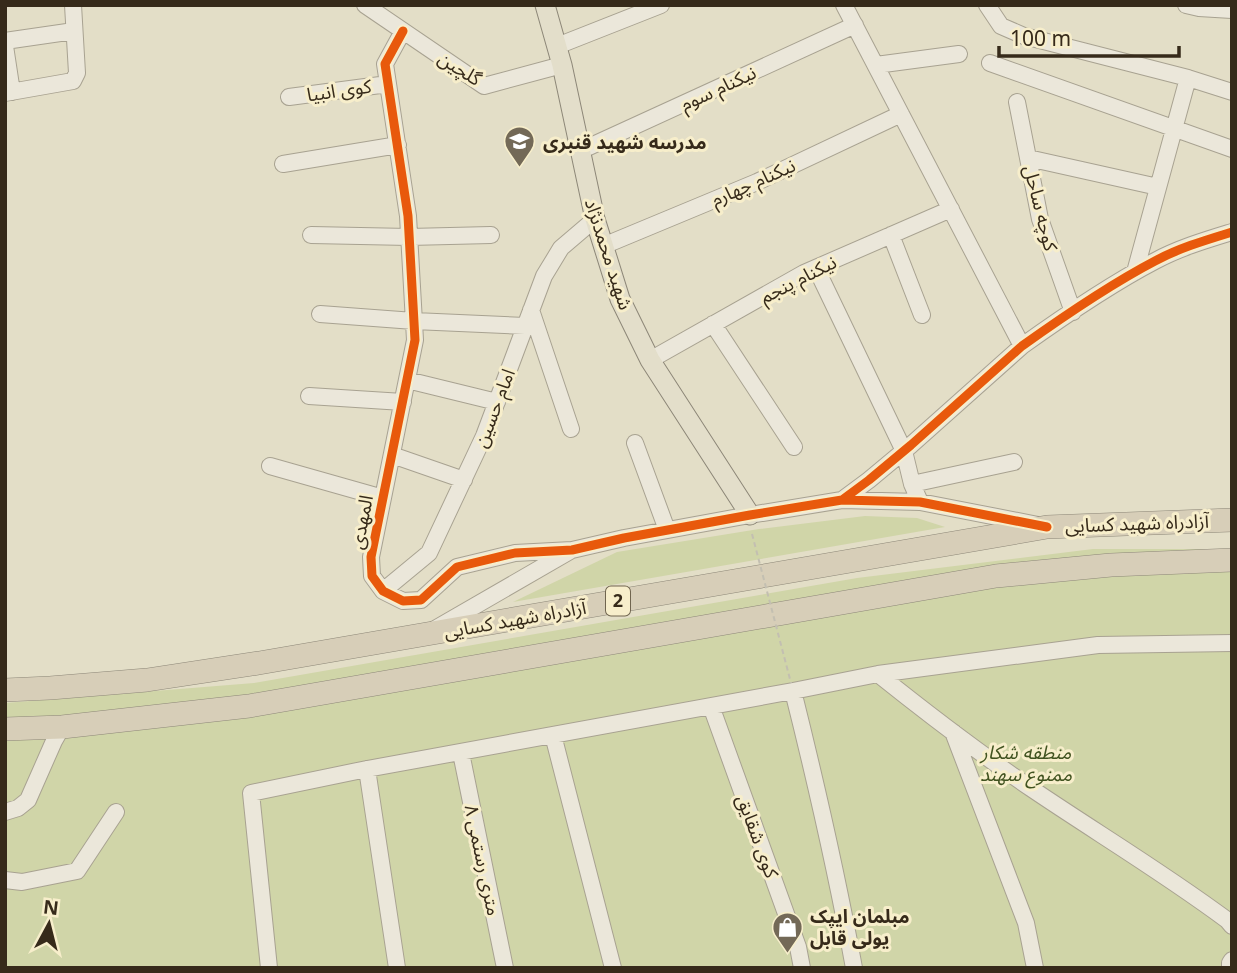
<svg xmlns="http://www.w3.org/2000/svg" width="1237" height="973" font-family="Georgia,'Noto Sans Arabic',serif">
<rect width="100%" height="100%" fill="#e3dec7"/>
<path fill="#d0d5a8" d="M865 516 917 518 945 527 513 602 617 552 759 529Z
M1093 549H1232V968H5V703L254 683 857 578Z"/>
<g fill="none" stroke-linecap="round" stroke-linejoin="round">
<defs>
<path id="minor" d="M365 5 484 86 562 65
M844 5 1022 346
M987 5 1001 26 1024 36 1188 78 1232 92
M1186 5 1199 8 1232 10
M403 31 385 64 408 216 415 340 371 557 372 576 383 591 403 601 421 600 457 567 515 553 572 550 624 538 750 515 842 500 920 502 1038 525
M5 41 74 31
M5 46 12 92
M557 46 661 5
M990 63 1232 149
M876 65 959 54
M5 93 73 81 77 73 73 5
M289 97 388 84
M1017 102 1040 219 1073 312
M580 151 855 25
M1028 158 1158 187
M283 164 398 145
M311 235 409 237 491 235
M891 235 922 315
M603 246 757 182 901 114
M816 268 904 451 912 484 920 502
M1135 272 1188 78
M531 310 571 429
M320 314 414 321 525 326
M713 324 794 447
M650 360 804 273 951 209
M407 380 497 402
M309 396 403 402
M635 443 667 530
M392 455 464 480
M270 466 383 498
M912 484 1014 462
M842 500 869 480 911 445 1022 346C1064 316 1109 285 1155 261 1179 248 1206 240 1232 232
M383 591 429 553 484 436 544 276 561 248 595 219
M435 629 570 551
M878 674C928 714 979 753 1032 789 1097 833 1164 873 1227 920L1232 926
M711 706 798 947 802 968
M953 732 1026 923 1035 968
M553 735 613 968
M461 753 505 968
M367 769 397 968
M5 812 18 808 28 800 54 741 62 727
M5 880 22 882 77 871 116 812
M269 968 251 793 367 769 793 691
M854 968C837 875 816 783 793 691L878 674 1098 645 1232 643
M1230 968V963L1232 960"/>
<path id="major" d="M545 5 562 65 595 219 620 299 650 360 750 515"/>
<path id="highway" d="M5 690 50 688 147 680 259 663 1047 527 1232 520
M5 729 62 727 249 706 996 576 1111 565 1232 560"/>
</defs>
<use href="#minor" stroke="#a8a291" stroke-width="18"/>
<use href="#major" stroke="#8d8778" stroke-width="21"/>
<use href="#highway" stroke="#8d8778" stroke-width="24"/>
<use href="#minor" stroke="#ebe7da" stroke-width="16"/>
<use href="#major" stroke="#e3deca" stroke-width="19"/>
<use href="#highway" stroke="#d7ceb8" stroke-width="23"/>
<path stroke="#c3bfb1" stroke-width="2" stroke-dasharray="5 3.5" stroke-linecap="butt" d="M752 534 791 683"/>
<defs>
<path id="cycleway" d="M403 31 385 64 408 216 415 340 371 557 372 576 383 591 403 601 421 600 457 567 515 553 572 550 624 538 750 515 842 500 920 502 1047 527
M842 500 869 480 911 445 1022 346C1064 316 1109 285 1155 261 1179 248 1206 240 1232 232"/>
</defs>
<use href="#cycleway" stroke="#f7eecb" stroke-width="13"/>
<use href="#cycleway" stroke="#e8590c" stroke-width="9"/>
</g>
<defs>
<symbol id="school-pin" viewBox="-11 -11 22 30"><path d="M0 17L-7.5 6A9.5 9.5 0 1 1 7.5 6Z" fill="#736957" stroke="#f7eecb"/><path d="M0-5L7-2L0 1L-7-2ZM-4 1L0 2.5L4 1V4Q0 6-4 4Z" fill="#fff"/></symbol>
<symbol id="shop-pin" viewBox="-11 -11 22 30"><path d="M0 17L-7.5 6A9.5 9.5 0 1 1 7.5 6Z" fill="#736957" stroke="#f7eecb"/><path d="M-5-2.5h2.3a2.7 3.5 0 0 1 5.4 0H5L5.5 6h-11ZM-1.5-2.5h3a1.5 2.3 0 0 0-3 0Z" fill="#fff"/></symbol>
</defs>
<g fill-rule="evenodd">
<use href="#school-pin" x="502" y="124" width="35" height="47"/>
<use href="#shop-pin" x="770" y="910" width="35" height="47"/>
</g>
<g text-anchor="middle" stroke-width="6" stroke-linejoin="round" paint-order="stroke">
<rect fill="#f7eecb" stroke="#70654f" stroke-width="2" x="606" y="586.5" width="24" height="29" rx="5"/>
<g font-size="18" font-weight="bold" fill="#362a1a">
<text x="618" y="607">2</text>
</g>
<g font-size="19" fill="#362a1a" stroke="#f7eecb">
<text transform="translate(460 68) rotate(32)" y="7">گلچین</text>
<text transform="translate(718 88) rotate(-25)" y="7">نیکنام سوم</text>
<text transform="translate(339 90) rotate(-8)" y="7">کوی انبیا</text>
<text transform="translate(753 182) rotate(-24)" y="7">نیکنام چهارم</text>
<text transform="translate(1041 208) rotate(76)" y="7">کوچه ساحل</text>
<text transform="translate(609 254) rotate(72)" y="7">شهید محمدنژاد</text>
<text transform="translate(798 279) rotate(-27)" y="7">نیکنام پنجم</text>
<text transform="translate(494 408) rotate(-69)" y="7">امام حسین</text>
<text transform="translate(361 522) rotate(-79)" y="7">المهدی</text>
<text transform="translate(1137 523) rotate(-2)" y="7">آزادراه شهید کسایی</text>
<text transform="translate(515 619) rotate(-10)" y="7">آزادراه شهید کسایی</text>
<text transform="translate(758 836) rotate(70)" y="7">کوی شقایق</text>
<text transform="translate(483 860) rotate(78)" y="7">۸ متری رستمی</text>
</g>
<g font-size="19" font-weight="bold" fill="#362a1a" stroke="#f7eecb" text-anchor="start">
<text x="543" y="149">مدرسه شهید قنبری</text>
<text x="810" y="923">مبلمان ایپک<tspan x="810" dy="22">یولی قابل</tspan></text>
</g>
<g font-size="19" font-style="italic" fill="#415320" stroke="#f7eecb">
<text x="1026" y="759">منطقه شکار<tspan x="1026" dy="22">ممنوع سهند</tspan></text>
</g>
</g>
<rect width="1237" height="973" fill="none" stroke="#362a1a" stroke-width="14"/>
<g transform="translate(49 924) rotate(7)" stroke="#f7eecb" stroke-width="5" paint-order="stroke">
<path d="M0-5L12 26L0 18L-12 26Z" fill="#362a1a"/>
<text y="-10" font-size="19" font-weight="bold" text-anchor="middle" fill="#362a1a">N</text>
</g>
<path d="M999 46v10h180v-10" fill="none" stroke="#362a1a" stroke-width="3.5"/>
<text x="1010" y="46" font-size="21" fill="#362a1a" stroke="#f7eecb" stroke-width="5" paint-order="stroke">100 m</text>
</svg>
